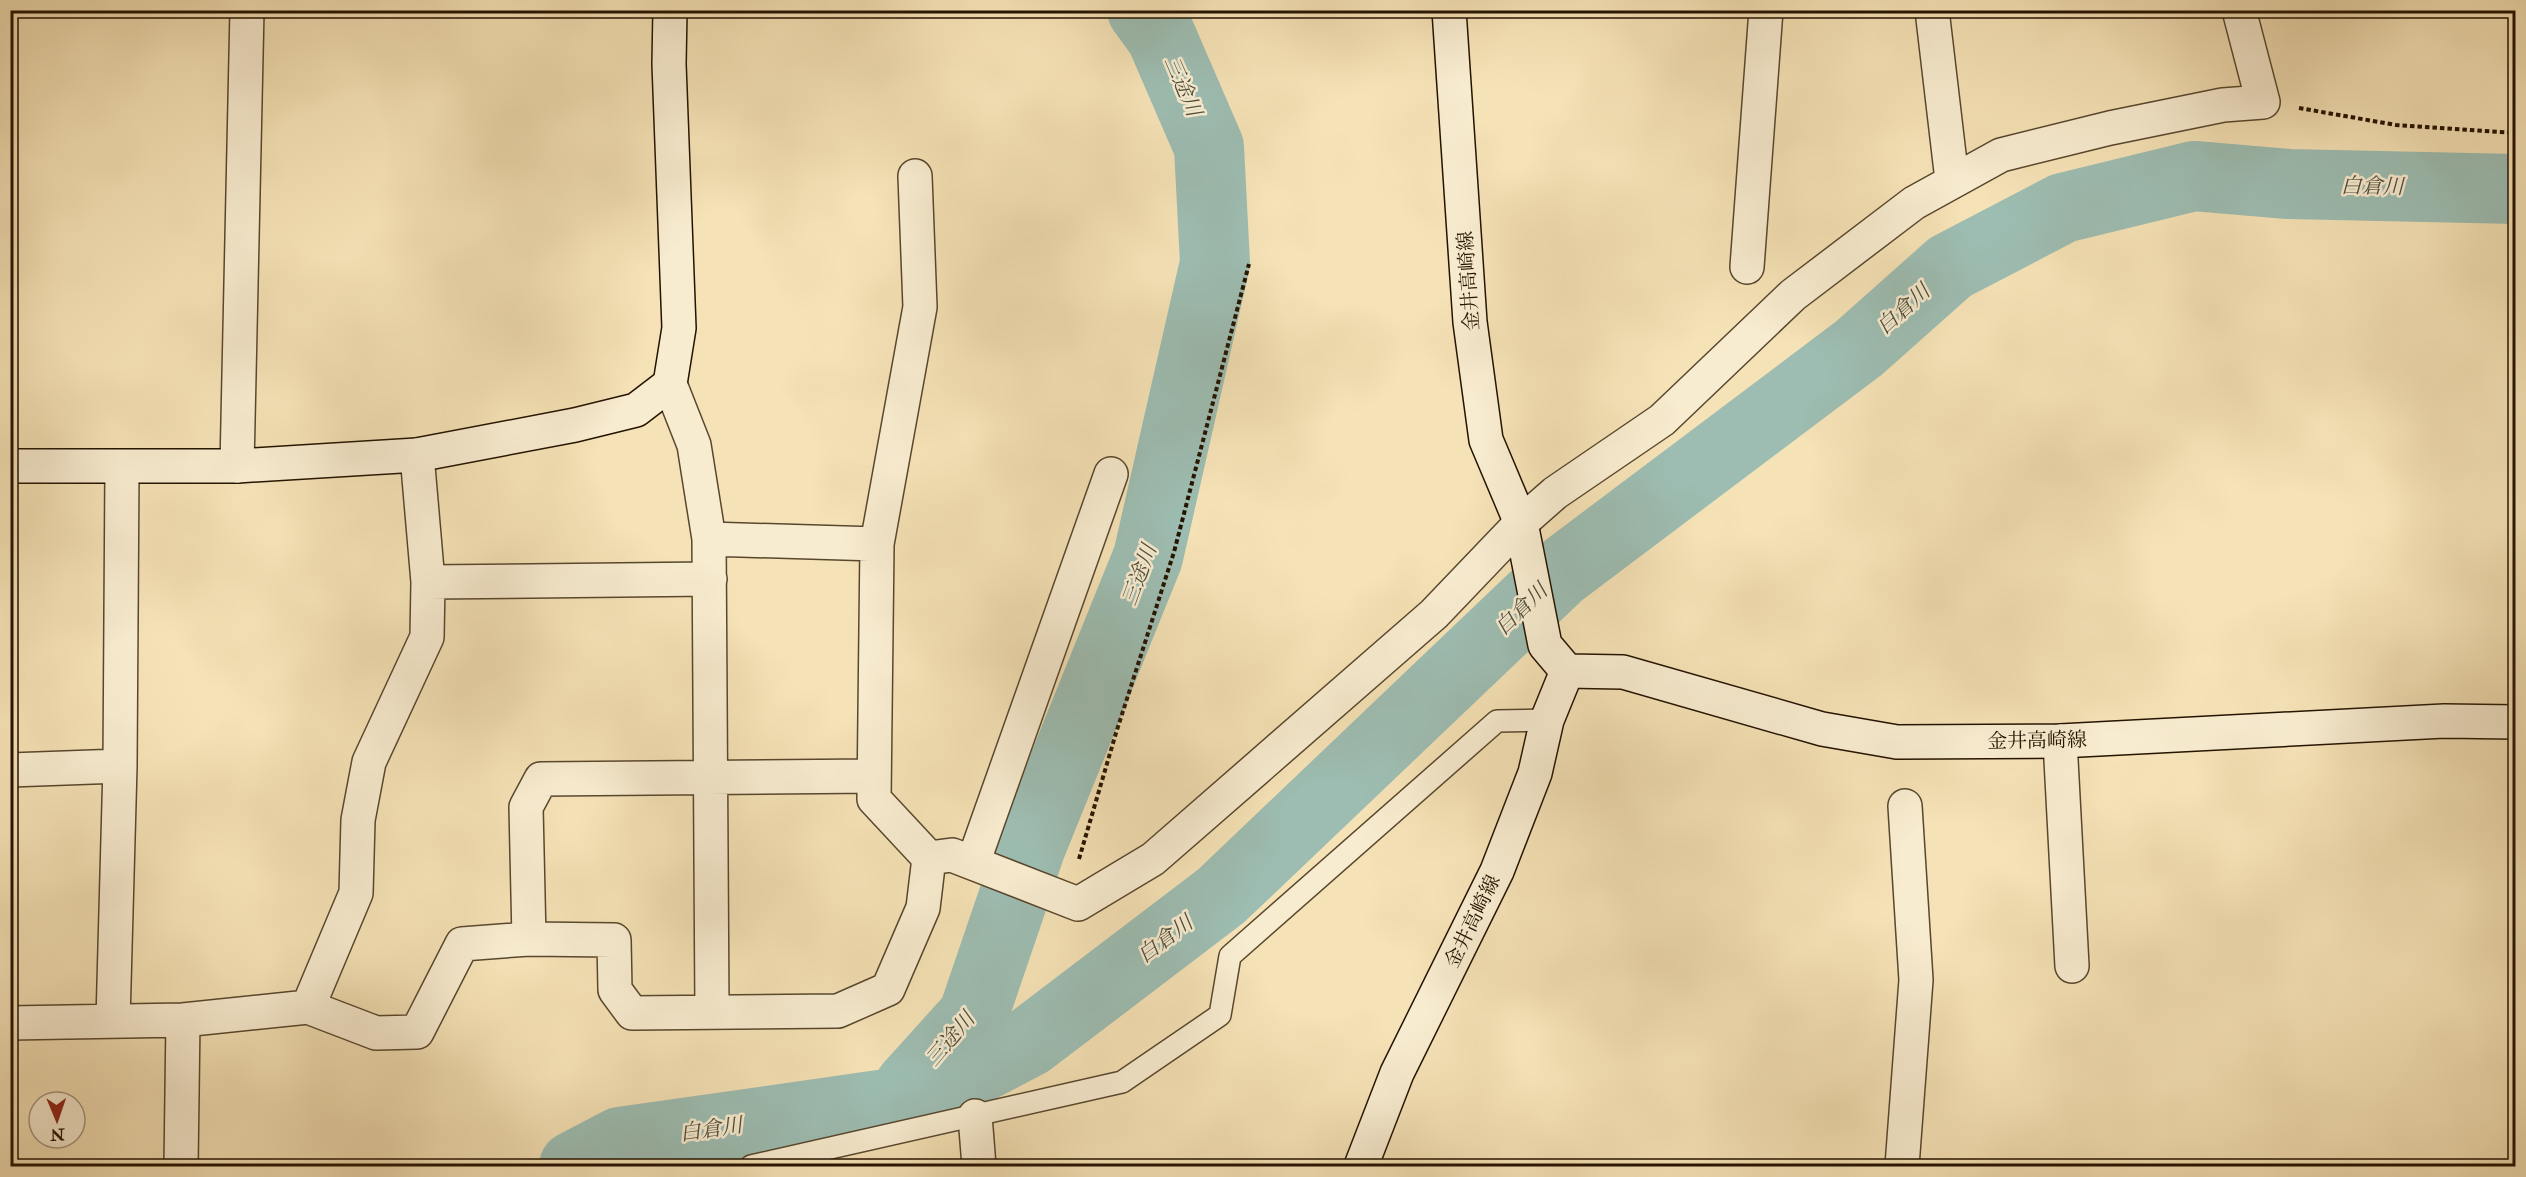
<svg xmlns="http://www.w3.org/2000/svg" width="2526" height="1177" font-family="'IM FELL Double Pica','Noto Serif JP',serif">
<rect width="100%" height="100%" fill="#f5e2b6"/>
<filter id="stains"><feTurbulence type="fractalNoise" baseFrequency=".00333" numOctaves="4"/><feColorMatrix values="0 0 0 0 .2 0 0 0 0 .09 0 0 0 0 .02 0 0 0 .5 -.17"/></filter>
<radialGradient id="worn" r=".72"><stop offset=".6" stop-color="#630" stop-opacity="0"/><stop offset="1" stop-color="#630" stop-opacity=".3"/></radialGradient>
<g fill="none" stroke-linecap="round" stroke-linejoin="round">
<path stroke="#9dbdb2" stroke-width="70" d="M909 1087 973 1016 1031 846 1148 557 1215 263 1209 147 1161 36 1142 10
M574 1166 620 1142 894 1103 948 1084 1029 1042 1221 896 1560 573 1859 348 1950 267 2063 208 2194 176 2289 184 2516 189"/>
<defs>
<path id="lane" d="M751 1166 1122 1082 1220 1015 1230 956 1497 721 1547 720"/>
<path id="street" d="M1932 10 1952 180
M915 176 920 307 877 544 874 799 929 858 952 855 1078 904 1153 859 1434 614 1521 523 1555 493 1662 420 1793 295 1914 203 2001 155 2110 128 2223 105 2263 102 2239 10
M1747 267 1766 10
M670 384 694 445 709 539 712 1012
M237 466 247 10
M709 539 877 544
M428 582 710 579
M2060 741 2072 966
M10 770 120 766
M874 776 541 779 526 807 529 939 614 940 615 990 632 1013 838 1011 888 989 923 908 929 858
M973 863 1111 474
M308 1007 376 1033 417 1032 462 944 529 939
M113 1020 120 766 122 468
M10 1023 183 1020 308 1007 356 893 358 820 369 762 427 637 428 582 417 455
M975 1116 979 1166
M181 1166 183 1020
M1902 1166 1916 980 1905 806"/>
<path id="secondary" d="M1449 10 1470 322 1486 440 1521 523 1545 645 1567 671 1623 672 1822 729 1897 742 2060 741 2444 721 2516 722
M10 466H237L417 455 575 425 636 410 670 384 679 328 669 64 670 10
M1361 1166 1397 1073 1497 871 1535 773 1547 720 1567 671"/>
</defs>
<use href="#lane" stroke="#58472e" stroke-width="24"/>
<use href="#street" stroke="#58472e" stroke-width="36"/>
<use href="#secondary" stroke="#241300" stroke-width="36"/>
<path stroke="#241300" stroke-width="4" stroke-dasharray="4.5 3" stroke-linecap="butt" d="M2299 108 2396 125 2516 133
M1079 859 1116 733 1174 552 1249 264"/>
<use href="#lane" stroke="#f8ecd0" stroke-width="21"/>
<use href="#street" stroke="#f8ecd0" stroke-width="33"/>
<use href="#secondary" stroke="#f8ecd0" stroke-width="33"/>
</g>
<g text-anchor="middle" stroke-width="5" stroke-linejoin="round" paint-order="stroke">
<g font-size="20" fill="#241300" stroke="#f8ecd0">
<text transform="translate(1468 281) rotate(-94)" y="7">金井高崎線</text>
<text transform="translate(2037 740) rotate(-1)" y="7">金井高崎線</text>
<text transform="translate(1472 921) rotate(-64)" y="7">金井高崎線</text>
</g>
<g font-size="21" font-style="italic" fill="#4e4e3e" stroke="#f8ecd0">
<text transform="translate(1183 86) rotate(67)" y="7">三途川</text>
<text transform="translate(2372 186) rotate(1)" y="7">白倉川</text>
<text transform="translate(1903 309) rotate(-42)" y="7">白倉川</text>
<text transform="translate(1139 575) rotate(-70)" y="7">三途川</text>
<text transform="translate(1521 609) rotate(-44)" y="7">白倉川</text>
<text transform="translate(1165 939) rotate(-37)" y="7">白倉川</text>
<text transform="translate(950 1039) rotate(-50)" y="7">三途川</text>
<text transform="translate(711 1129) rotate(-8)" y="7">白倉川</text>
</g>
</g>
<rect width="2526" height="1177" fill="none" stroke="#f5e2b6" stroke-width="36"/>
<rect x="12" y="12" width="2502" height="1153" fill="none" stroke="#241300" stroke-width="3"/>
<rect x="18" y="18" width="2490" height="1141" fill="none" stroke="#241300" stroke-width="1.5"/>
<g transform="translate(57 1120) rotate(178)"><circle r="28" fill="#f8ecd0" stroke="#a3957d" stroke-width="1.5"/>
<path d="M0-4.5L10 22L0 15L-10 22Z" fill="#8f2418"/>
<text y="-9" font-size="16" font-weight="bold" text-anchor="middle" fill="#241300">N</text>
</g>
<rect width="100%" height="100%" filter="url(#stains)"/>
<rect width="100%" height="100%" fill="url(#worn)"/>
</svg>
